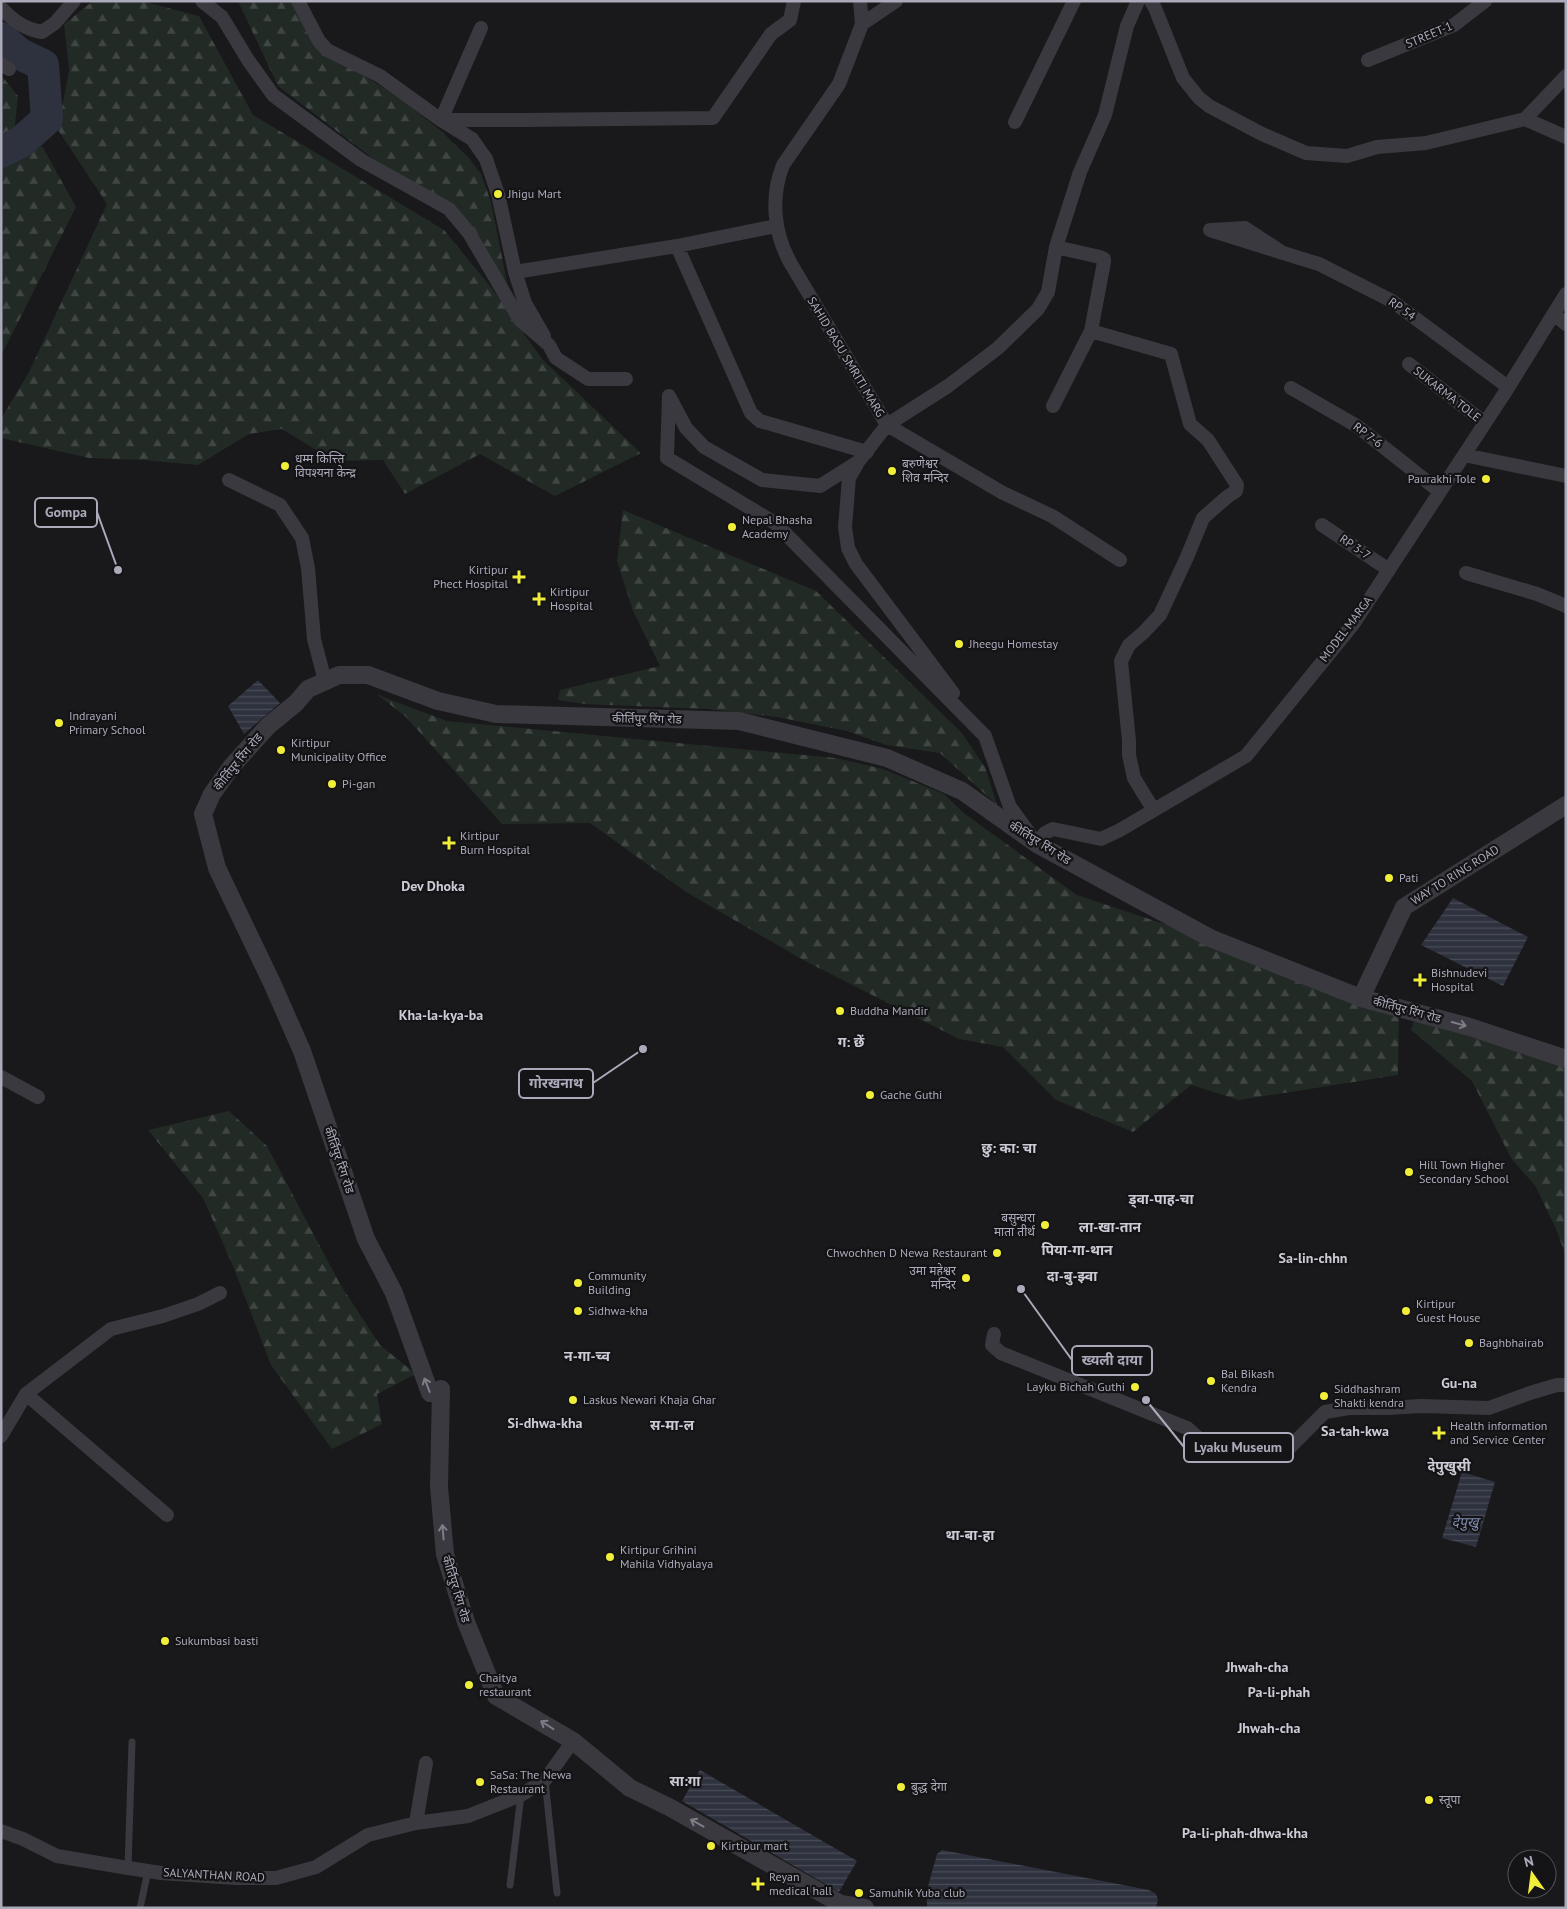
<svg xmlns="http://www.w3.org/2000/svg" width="1567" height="1909" font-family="'PT Sans','Noto Sans Devanagari',sans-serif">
<defs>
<pattern id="forest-firs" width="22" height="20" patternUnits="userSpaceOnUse" patternTransform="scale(1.25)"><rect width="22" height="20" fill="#222a25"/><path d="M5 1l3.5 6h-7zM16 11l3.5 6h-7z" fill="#3f4643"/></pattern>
<pattern id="water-rules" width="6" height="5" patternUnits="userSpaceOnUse" patternTransform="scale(1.25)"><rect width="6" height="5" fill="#2e323e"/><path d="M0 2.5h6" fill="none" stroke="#4a4d58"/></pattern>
</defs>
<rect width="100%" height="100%" fill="#19181a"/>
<path fill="url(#forest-firs)" d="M93 1H142L199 16 253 115 444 230 490 286 542 359 641 453 555 496 480 454 405 494 383 460 334 461 282 429 249 434 198 465 142 460 89 458 1 438V419L29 372 107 204 58 130 69 70 64 24Z
M238 1H290L320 49 400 98 441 131 469 158 481 174 491 202 507 283 486 264 442 205 388 170 278 86Z
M1 75 18 96 13 142 1 148Z
M42 146 76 207 1 356V167Z
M623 510 816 591 961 732 985 767 997 805 940 753 886 745 847 731 777 717 708 709 584 704 558 700 560 690 660 666 633 611 617 561Z
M378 695 447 721 836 758 883 769 944 794 965 814 1077 895 1399 1002 1398 1075 1239 1100 1191 1085 1133 1132 1056 1100 1003 1047 959 1039 805 961 686 892 590 823 502 824 406 717Z
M1417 1010C1467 1021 1518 1031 1566 1052V1256L1556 1229 1536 1187 1511 1158 1472 1081 1411 1030Z
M229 1111 267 1146 340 1284 380 1345 416 1374 377 1394 382 1424 332 1449 271 1365 233 1266 203 1198 148 1130Z"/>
<path fill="url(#water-rules)" d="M258 680 280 703 244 734 228 706Z
M1453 898 1528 937 1503 986 1421 945Z
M1462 1472 1495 1482 1476 1547 1442 1538Z
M700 1770 857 1861 839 1892 682 1801Z
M942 1850 1149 1890 1156 1894 1158 1900 1156 1908H928C923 1896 934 1867 937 1854Z"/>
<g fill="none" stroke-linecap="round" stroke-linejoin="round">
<path stroke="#2e323e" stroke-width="32" d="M1 38 20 54 43 65 47 119 21 142 1 152"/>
<path stroke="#3a393f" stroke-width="7" d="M545 1780 557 1893
M128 1868 132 1742
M510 1885 521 1795
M140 1908 148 1871"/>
<path stroke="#3a393f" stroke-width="14" d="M202 1 222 17 248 60 273 95 361 160 449 209 469 233 520 320 549 345 556 358 588 379H626
M298 1 319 41 327 50 380 76 441 120 472 139 486 159 498 194 515 272 525 303 544 336
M860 1 862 24 839 84 783 165C770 198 774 234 791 264L887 425 858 462 820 486 762 480 704 447 686 428 669 396 667 458 775 523 985 736 1010 807 1037 844 1045 833 1053 829 1101 839 1120 830 1246 756 1354 623 1504 394 1566 294
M1151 1 1155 8 1183 78 1199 98 1209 106 1262 134 1306 153 1347 156 1377 147 1426 143 1525 119
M1 8C14 21 24 29 42 32L55 23 74 1
M862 24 896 1
M1368 60 1454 25 1485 1
M1 64 9 69
M1566 76 1525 119 1566 137
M441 120 481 28
M442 120H523L713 118 771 34 790 20 794 1
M1015 122 1074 1
M677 246 751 413 760 421 867 452
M1283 253 1210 230 1245 228 1283 253 1319 264 1392 301 1508 387
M515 272 677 246 776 226
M1554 314 1566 324
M1091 331 1171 354 1190 424 1208 440 1237 485 1236 491 1227 497 1203 518 1187 557 1160 615 1144 632 1129 645 1121 661 1129 741V755L1134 778 1153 809
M1409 364 1485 423
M1291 388 1357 426 1439 491
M1053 406 1091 331 1104 262V259L1100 257 1056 247
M1464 455 1566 476
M857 464 849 478 845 527 848 548 856 564 953 693
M229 480 280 505 302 538 308 568 314 639 325 681
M1322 525 1389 570
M1120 560 1052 516 1003 493 887 425 948 386 998 348 1038 309 1048 292 1056 247 1080 172 1105 115 1127 26 1138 1
M1466 573 1537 594 1566 606
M1 1077 38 1097
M994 1334 992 1345 1001 1353 1187 1428 1206 1445 1290 1447 1325 1412 1349 1408H1388L1421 1406 1489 1408 1530 1393 1557 1385H1566
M26 1394 167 1515
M1 1436 26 1394 111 1329 163 1316 198 1304 220 1293
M416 1823 426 1763
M1 1831 23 1839 57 1856 128 1868 161 1873 236 1878H276L316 1867 368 1835 416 1823 468 1816 521 1795 545 1780 573 1741"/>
<path stroke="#3a393f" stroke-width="18" d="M1361 998 1404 907 1566 805
M865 1908 841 1904 669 1807 630 1788 573 1741 496 1696 466 1622 445 1554 439 1487 441 1389 430 1393 394 1293 366 1239 302 1051 272 983 217 868 203 814 212 794 232 766 268 726 296 703 308 689 339 675H368L438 701 496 714 739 721 887 758 962 791 1037 844 1210 938 1361 998 1470 1027 1566 1059"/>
</g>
<defs><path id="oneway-shaft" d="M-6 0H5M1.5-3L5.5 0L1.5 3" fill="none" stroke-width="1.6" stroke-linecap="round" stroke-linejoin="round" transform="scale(1.25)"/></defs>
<g stroke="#7e7d89">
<use href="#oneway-shaft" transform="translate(1459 1024) rotate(15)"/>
<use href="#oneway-shaft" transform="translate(427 1385) rotate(-111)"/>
<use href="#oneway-shaft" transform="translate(443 1532) rotate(-95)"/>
<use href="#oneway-shaft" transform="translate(547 1725) rotate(-148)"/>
<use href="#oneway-shaft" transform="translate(697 1823) rotate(-151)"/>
</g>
<g fill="#f1ee39" stroke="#141315" stroke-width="2">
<circle cx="498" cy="194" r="5"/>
<circle cx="285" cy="466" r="5"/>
<circle cx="892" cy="471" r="5"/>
<circle cx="1486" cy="479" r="5"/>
<circle cx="732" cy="527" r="5"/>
<path d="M516.5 569.5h5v5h5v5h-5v5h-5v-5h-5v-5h5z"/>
<path d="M536.5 591.5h5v5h5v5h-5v5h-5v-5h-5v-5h5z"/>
<circle cx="959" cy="644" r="5"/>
<circle cx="59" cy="723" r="5"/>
<circle cx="281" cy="750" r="5"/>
<circle cx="332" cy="784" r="5"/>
<path d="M446.5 835.5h5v5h5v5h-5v5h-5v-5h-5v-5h5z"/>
<circle cx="1389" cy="878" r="5"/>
<path d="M1417.5 972.5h5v5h5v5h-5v5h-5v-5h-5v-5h5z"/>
<circle cx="840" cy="1011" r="5"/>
<circle cx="870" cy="1095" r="5"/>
<circle cx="1409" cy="1172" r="5"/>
<circle cx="1045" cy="1225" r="5"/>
<circle cx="997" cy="1253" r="5"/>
<circle cx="966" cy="1278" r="5"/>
<circle cx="578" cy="1283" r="5"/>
<circle cx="578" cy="1311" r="5"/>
<circle cx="1406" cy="1311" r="5"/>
<circle cx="1469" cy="1343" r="5"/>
<circle cx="1211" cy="1381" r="5"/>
<circle cx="1135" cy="1387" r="5"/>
<circle cx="1324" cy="1396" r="5"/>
<circle cx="573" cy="1400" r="5"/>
<path d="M1436.5 1425.5h5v5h5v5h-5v5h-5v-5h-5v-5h5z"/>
<circle cx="610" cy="1557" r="5"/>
<circle cx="165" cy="1641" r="5"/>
<circle cx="469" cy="1685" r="5"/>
<circle cx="480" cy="1782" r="5"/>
<circle cx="901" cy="1787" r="5"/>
<circle cx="1429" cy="1800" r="5"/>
<circle cx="711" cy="1846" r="5"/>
<path d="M755.5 1876.5h5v5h5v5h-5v5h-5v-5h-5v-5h5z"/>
<circle cx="859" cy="1893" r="5"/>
</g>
<g text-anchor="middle" stroke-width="4.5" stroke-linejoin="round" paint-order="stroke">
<g font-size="12" fill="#abaaba" stroke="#141315">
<text transform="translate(1429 35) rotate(-23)" y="4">STREET-1</text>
<text transform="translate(1402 309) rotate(35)" y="4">RP 54</text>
<text transform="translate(846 357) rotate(59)" y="4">SAHID BASU SMRITI MARG</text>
<text transform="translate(1447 394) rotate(38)" y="4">SUKARMA TOLE</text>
<text transform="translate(1368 435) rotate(37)" y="4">RP 7-6</text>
<text transform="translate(1355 547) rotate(34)" y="4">RP 3-7</text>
<text transform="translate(1346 629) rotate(-53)" y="4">MODEL MARGA</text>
<text transform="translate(647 719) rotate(1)" y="4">कीर्तिपुर रिंग रोड</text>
<text transform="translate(238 762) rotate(-51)" y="4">कीर्तिपुर रिंग रोड</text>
<text transform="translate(1040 843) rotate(32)" y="4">कीर्तिपुर रिंग रोड</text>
<text transform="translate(1455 875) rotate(-32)" y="4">WAY TO RING ROAD</text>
<text transform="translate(1407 1010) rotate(15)" y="4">कीर्तिपुर रिंग रोड</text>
<text transform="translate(339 1160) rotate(71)" y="4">कीर्तिपुर रिंग रोड</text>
<text transform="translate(456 1589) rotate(73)" y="4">कीर्तिपुर रिंग रोड</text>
<text transform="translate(214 1875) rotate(3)" y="4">SALYANTHAN ROAD</text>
</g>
<g font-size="12" fill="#abaaba" stroke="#141315" text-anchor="start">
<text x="508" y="198">Jhigu Mart</text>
<text x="295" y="463">धम्म कित्त्ति<tspan x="295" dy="14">विपश्यना केन्द्र</tspan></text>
<text x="902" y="468">बरुणेश्वर<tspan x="902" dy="14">शिव मन्दिर</tspan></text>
<text x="1476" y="483" text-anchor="end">Paurakhi Tole</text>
<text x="742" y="524">Nepal Bhasha<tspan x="742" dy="14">Academy</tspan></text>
<text x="508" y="574" text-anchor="end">Kirtipur<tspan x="508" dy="14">Phect Hospital</tspan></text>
<text x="550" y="596">Kirtipur<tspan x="550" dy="14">Hospital</tspan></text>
<text x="969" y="648">Jheegu Homestay</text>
<text x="69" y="720">Indrayani<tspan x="69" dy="14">Primary School</tspan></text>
<text x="291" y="747">Kirtipur<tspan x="291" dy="14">Municipality Office</tspan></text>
<text x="342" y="788">Pi-gan</text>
<text x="460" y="840">Kirtipur<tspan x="460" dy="14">Burn Hospital</tspan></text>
<text x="1399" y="882">Pati</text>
<text x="1431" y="977">Bishnudevi<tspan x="1431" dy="14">Hospital</tspan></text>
<text x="850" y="1015">Buddha Mandir</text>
<text x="880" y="1099">Gache Guthi</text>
<text x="1419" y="1169">Hill Town Higher<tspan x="1419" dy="14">Secondary School</tspan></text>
<text x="1035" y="1222" text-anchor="end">बसुन्धरा<tspan x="1035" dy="14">माता तीर्थ</tspan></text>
<text x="987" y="1257" text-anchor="end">Chwochhen D Newa Restaurant</text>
<text x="956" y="1275" text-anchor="end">उमा महेश्वर<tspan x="956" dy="14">मन्दिर</tspan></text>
<text x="588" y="1280">Community<tspan x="588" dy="14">Building</tspan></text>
<text x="1416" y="1308">Kirtipur<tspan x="1416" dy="14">Guest House</tspan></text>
<text x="588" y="1315">Sidhwa-kha</text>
<text x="1479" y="1347">Baghbhairab</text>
<text x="1221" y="1378">Bal Bikash<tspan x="1221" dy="14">Kendra</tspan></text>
<text x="1125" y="1391" text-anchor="end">Layku Bichah Guthi</text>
<text x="1334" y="1393">Siddhashram<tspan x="1334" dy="14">Shakti kendra</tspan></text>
<text x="583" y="1404">Laskus Newari Khaja Ghar</text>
<text x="1450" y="1430">Health information<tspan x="1450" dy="14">and Service Center</tspan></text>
<text x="620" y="1554">Kirtipur Grihini<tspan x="620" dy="14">Mahila Vidhyalaya</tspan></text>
<text x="175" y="1645">Sukumbasi basti</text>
<text x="479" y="1682">Chaitya<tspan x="479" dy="14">restaurant</tspan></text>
<text x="490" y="1779">SaSa: The Newa<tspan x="490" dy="14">Restaurant</tspan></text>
<text x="911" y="1791">बुद्ध देगा</text>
<text x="1439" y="1804">स्तूपा</text>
<text x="721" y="1850">Kirtipur mart</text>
<text x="769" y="1881">Reyan<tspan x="769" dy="14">medical hall</tspan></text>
<text x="869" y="1897">Samuhik Yuba club</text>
</g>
<g font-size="14" font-weight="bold" fill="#cccbd6" stroke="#141315">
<text x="433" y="891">Dev Dhoka</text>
<text x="441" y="1020">Kha-la-kya-ba</text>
<text x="851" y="1047">ग: छें</text>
<text x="1009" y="1153">छु: का: चा</text>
<text x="1161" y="1204">ड्वा-पाह-चा</text>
<text x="1110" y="1232">ला-खा-तान</text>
<text x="1077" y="1255">पिया-गा-थान</text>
<text x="1313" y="1263">Sa-lin-chhn</text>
<text x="1072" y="1281">दा-बु-झ्वा</text>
<text x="587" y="1361">न-गा-च्व</text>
<text x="1459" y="1388">Gu-na</text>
<text x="545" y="1428">Si-dhwa-kha</text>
<text x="672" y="1430">स-मा-ल</text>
<text x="1355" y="1436">Sa-tah-kwa</text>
<text x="1449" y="1471">देपुखुसी</text>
<text x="970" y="1540">था-बा-हा</text>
<text x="1257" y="1672">Jhwah-cha</text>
<text x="1279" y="1697">Pa-li-phah</text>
<text x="1269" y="1733">Jhwah-cha</text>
<text x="685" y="1786">सा:गा</text>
<text x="1245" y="1838">Pa-li-phah-dhwa-kha</text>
</g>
<g font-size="14" font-style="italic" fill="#828db4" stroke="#141315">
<text x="1465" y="1527">देपुखु</text>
</g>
</g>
<path fill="none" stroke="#abaaba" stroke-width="2" d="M118 570L97 512M643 1049L593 1083M1021 1289L1072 1360M1146 1400L1184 1447"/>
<g fill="#abaaba" stroke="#141315" stroke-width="2">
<circle cx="118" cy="570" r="5"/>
<circle cx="643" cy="1049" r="5"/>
<circle cx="1021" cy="1289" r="5"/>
<circle cx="1146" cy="1400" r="5"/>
</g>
<g fill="#141315" stroke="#abaaba" stroke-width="2">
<rect x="35" y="498" width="62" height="29" rx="5"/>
<rect x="519" y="1069" width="74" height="29" rx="5"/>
<rect x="1072" y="1346" width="80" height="29" rx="5"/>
<rect x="1184" y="1433" width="109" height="29" rx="5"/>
</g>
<g font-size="14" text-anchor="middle" font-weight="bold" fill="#abaaba">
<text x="66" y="517">Gompa</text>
<text x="556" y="1088">गोरखनाथ</text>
<text x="1112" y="1365">ख्यली दाया</text>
<text x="1238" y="1452">Lyaku Museum</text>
</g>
<rect width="1567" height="1909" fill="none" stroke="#abaaba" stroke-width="5"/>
<g transform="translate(1532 1874) rotate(346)"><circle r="24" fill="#141315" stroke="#504f57"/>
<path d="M0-4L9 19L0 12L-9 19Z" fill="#f1ee39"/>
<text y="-8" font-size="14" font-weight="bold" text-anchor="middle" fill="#abaaba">N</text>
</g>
</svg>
